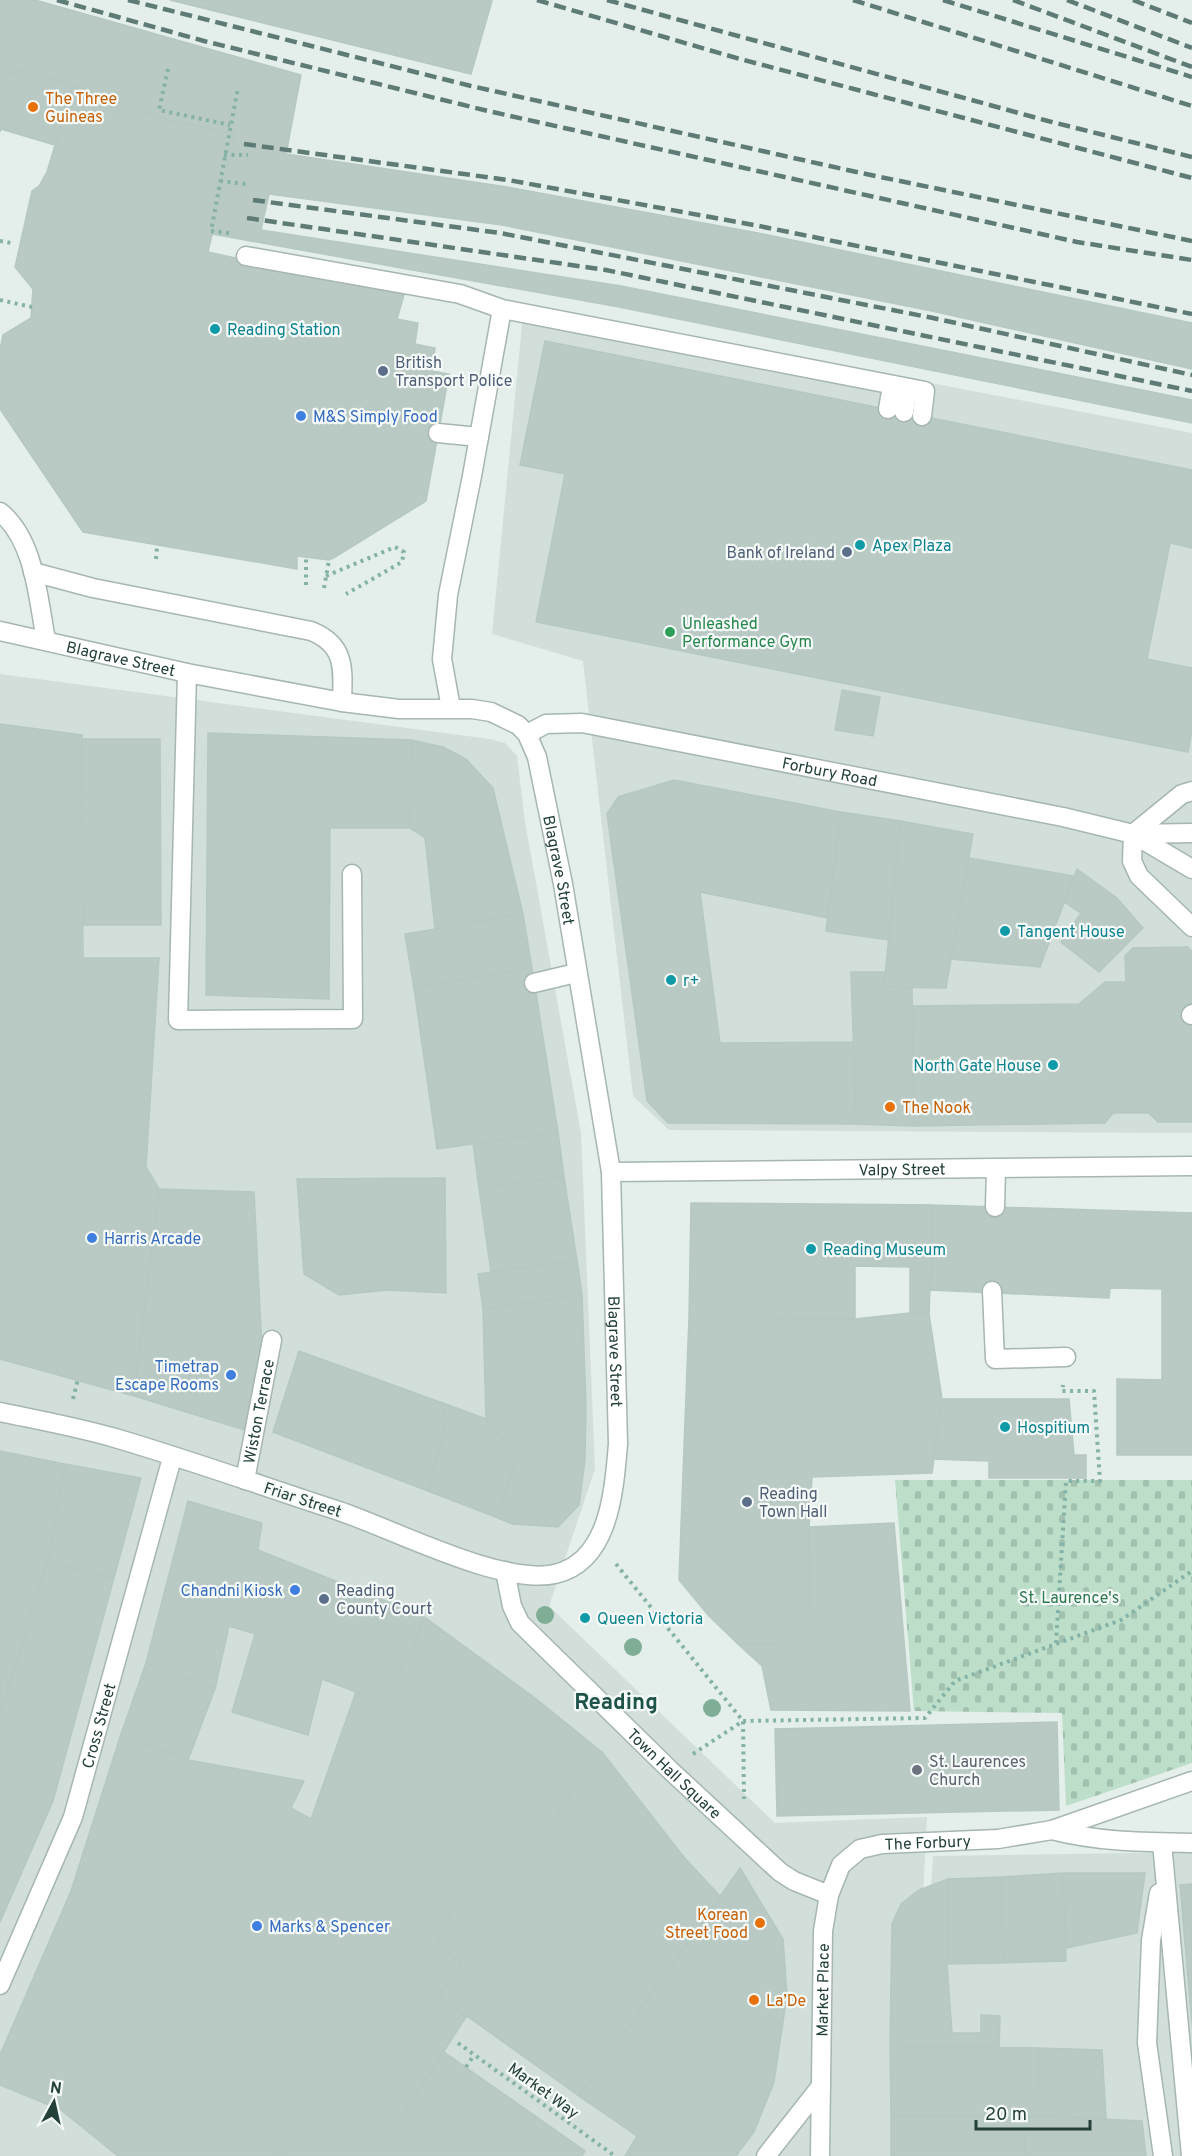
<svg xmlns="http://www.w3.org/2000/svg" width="1192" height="2156" font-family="Overpass,sans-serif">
<defs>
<pattern id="cemetery-stones" width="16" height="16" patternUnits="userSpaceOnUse" patternTransform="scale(1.5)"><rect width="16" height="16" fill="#bddfc9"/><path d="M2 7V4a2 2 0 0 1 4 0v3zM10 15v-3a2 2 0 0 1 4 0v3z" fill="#a2c0ae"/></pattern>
</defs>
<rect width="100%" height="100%" fill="#e4eeea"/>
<path fill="#d2ded9" d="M524 305 1192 433V1133L669 1130 633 1096 583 661 492 634Z
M0 674 490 739 505 743 517 756 525 822 581 1133 595 1469 549 1606 775 1823 927 1817 910 2156H0Z
M1192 1852V2156H915L933 1856Z"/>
<path fill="url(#cemetery-stones)" d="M895 1480H1192V1763L1066 1806 1062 1713 914 1711Z"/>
<path fill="#b9c9c4" stroke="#b6c8c2" stroke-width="1.5" d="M0 0H35L301 75 286 154 507 187 758 233 1192 323V369L932 311 502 225 269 194 261 230 621 286 1192 400V423L619 307 212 234 235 134 168 120 73 85 18 69 16 75 0 70Z
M170 0H490L492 1 471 74Z
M18 69 73 85 55 145 1 129 0 132V70L16 75Z
M73 85 168 120 235 134 208 252 404 295 397 319 418 323 415 344 435 348 432 371 449 374 426 501 335 557 329 560 297 556V569L83 532 0 409V350L3 335 31 318 33 289 15 267 32 191 39 186 47 172Z
M545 341 1192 470V548L1170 543 1147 659 1192 668V730L1188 752 536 622 565 474 520 465Z
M842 690 880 697 873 736 835 730Z
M0 724 82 735 83 958H159L146 1167 159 1189 134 1396 0 1359Z
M208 733 411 740 410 828H330L329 999 206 995Z
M82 739H160L161 925H83Z
M411 740 443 747 466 759 493 788 523 914 435 929 425 838 410 828Z
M674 780 841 812 828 918 700 892 720 1043 853 1042 856 1124 668 1123 647 1101 607 814 618 797Z
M841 812 900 821 889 940 826 931Z
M900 821 973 834 946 988 884 987Z
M969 858 1074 876 1040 967 951 959Z
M1077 869 1117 898 1143 928 1099 972 1061 942 1081 913 1064 902Z
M523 914 532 968 414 988 405 934Z
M1188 947 1192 952V1122H1158L1149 1113H1113L1105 1123 914 1126 912 1006 1079 1004 1105 982H1126L1125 956 1133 948Z
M532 968 558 1132 437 1149 414 988Z
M851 972H886L884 987H912L914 1126 856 1124Z
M558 1132 564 1176 479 1188 473 1144Z
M564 1176 577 1260 491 1272 479 1188Z
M445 1178 446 1293 387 1290 339 1295 304 1274 297 1179Z
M159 1189 254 1192 263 1369 248 1431 134 1396Z
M691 1203 933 1205 929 1314 910 1313V1267L855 1266V1319L689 1317Z
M933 1205 1192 1213V1455H1117V1379L1162 1380V1289L1110 1288 1109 1298 931 1290Z
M577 1260 582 1295 483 1309 478 1274Z
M582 1295 586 1406 585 1460 579 1505 558 1527 512 1524 498 1518 516 1456 486 1419 483 1309Z
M910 1313 929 1314 942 1399 932 1473 812 1477 809 1527 808 1645 738 1644 709 1616 679 1580 689 1317 855 1319Z
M299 1351 443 1403 446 1423 428 1491 273 1432Z
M942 1399H1069L1074 1455H1086V1478H989V1461L932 1459Z
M443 1403 486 1419 516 1456 498 1518 428 1491 446 1423Z
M0 1451 65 1464 48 1562 0 1712Z
M65 1464 141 1478 114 1578 48 1562Z
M188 1501 262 1523 258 1550 423 1616 412 1649 393 1684 383 1677 370 1702 356 1692 322 1679 308 1735 232 1712 255 1634 229 1626 215 1689 146 1663Z
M894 1523 910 1711 771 1710 762 1666 738 1644 808 1645 809 1527Z
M48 1562 114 1578 53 1801 0 1922V1712Z
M423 1616 535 1698 602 1752 578 1782 502 1903 468 1880 436 1943 462 1964 439 1996 466 2017 402 2116 367 2092 355 2104 328 2084 279 2156H118L61 2110 0 2085V2055L71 1891 121 1734 188 1760 304 1781 291 1808 311 1819 356 1692 370 1702 383 1677 393 1684 412 1649Z
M146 1663 215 1689 188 1760 121 1734Z
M1057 1722 1059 1810 777 1816 775 1729Z
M602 1752 683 1856 721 1897 579 2096 439 1996 462 1964 436 1943 468 1880 502 1903 578 1782Z
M740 1868 783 1939 787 1995 774 2082 754 2132 736 2156H625L637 2136 579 2096Z
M1063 1873H1145L1137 1933 1066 1948Z
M1063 1873 1066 1961 1003 1963 1001 1877Z
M1001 1877 1003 1963 947 1964 948 1879Z
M948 1879 947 1964 952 2033H981V2015L1000 2016 999 2048 890 2046 892 1924 901 1904 919 1890Z
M1192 1884V2025L1180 1885Z
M890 2046 1039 2048 1037 2116H891Z
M1039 2048 1102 2050 1106 2118 1037 2116Z
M444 2052 585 2151 582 2156H279L328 2084 355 2104 367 2092 402 2116Z
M891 2116 1024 2118 1025 2156H891Z
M1037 2116 1142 2121 1146 2156H1025L1024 2118Z"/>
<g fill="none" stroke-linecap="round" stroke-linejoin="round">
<defs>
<g id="lane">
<path d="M246 256 460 294 502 309 925 391 922 416"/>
<path d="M888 409 892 386"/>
<path d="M904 412 908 388"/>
<path d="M438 433 479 437"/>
<path d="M0 512C35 540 38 599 46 640"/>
<path d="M33 572 93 588 311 631C346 645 343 669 342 702"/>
<path d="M187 673 178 1020 353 1019 352 874"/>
<path d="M451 708 442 659 448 595 472 476 502 309"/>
<path d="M1133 834 1182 794 1192 791"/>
<path d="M534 983 576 973"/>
<path d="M1191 1015 1192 1014"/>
<path d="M995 1207 996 1169"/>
<path d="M992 1291 995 1359 1066 1357"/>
<path id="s1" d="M245 1480 272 1340"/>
<path d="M1162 1843 1191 2156"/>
<path d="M1159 1893 1151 1940 1147 2043 1163 2156"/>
</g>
<g id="street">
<path id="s2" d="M0 631 187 673 342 702 399 709H472L491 712 518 725 527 734 537 757 563 884 611 1172 618 1444C614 1490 610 1561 555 1574 502 1586 393 1529 339 1511 265 1487 190 1460 115 1438 77 1427 38 1420 0 1412"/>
<path id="s3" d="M527 734 546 724 582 723 1063 817 1133 834 1192 833"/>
<path d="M1133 834 1132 861 1139 876 1192 927"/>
<path d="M1133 834 1192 869"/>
<path id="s4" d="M611 1172 1192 1166"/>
<path id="s5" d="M505 1571 512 1606 520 1623 670 1770 780 1872 794 1881 829 1895"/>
<path d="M1052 1830C1098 1842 1144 1842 1192 1843"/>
<path id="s6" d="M0 1985 73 1817 172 1458"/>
<path d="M766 2156 821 2086"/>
<path id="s7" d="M820 2156 823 1931 829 1895 841 1865 860 1849 882 1844 998 1839 1052 1830 1192 1781"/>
</g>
</defs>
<use href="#lane" stroke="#a6b6b2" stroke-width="21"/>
<use href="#street" stroke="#a6b6b2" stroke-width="21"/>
<path stroke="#84b2a7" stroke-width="4" stroke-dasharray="3 4.5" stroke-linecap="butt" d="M168 69 159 110 230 125
M224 155H248
M220 181 246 184
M229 233 211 231 238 88
M0 241 11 243
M0 300 32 307
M156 559 157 546
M326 576 395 547 404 552 402 562 346 594
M306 585V558
M324 588 329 560
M73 1399 78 1379
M616 1564 743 1721 744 1799
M1056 1643 1066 1481H1100L1094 1391H1062L1063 1385
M693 1754 743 1721 925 1718 955 1681 1121 1620 1192 1571
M458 2043 615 2156
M466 2067 474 2055"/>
<use href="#lane" stroke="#fff" stroke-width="18"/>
<use href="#street" stroke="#fff" stroke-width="18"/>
<path stroke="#5e7b76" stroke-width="4.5" stroke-dasharray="12 6" stroke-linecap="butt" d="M57 0 204 41 488 111 1077 242 1192 260
M128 0 471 86 861 173 1192 241
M537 0 740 59 1192 178
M607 0 1048 121 1192 157
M853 0 1192 106
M943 0 1192 77
M1013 0 1192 67
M1067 0 1192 48
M1133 0 1192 23
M244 144 508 180 759 226 1192 314
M253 200 500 233 933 318 1192 375
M247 218 606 270 1192 391"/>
</g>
<g fill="#7fad95">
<circle cx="545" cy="1615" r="9"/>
<circle cx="633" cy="1647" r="9"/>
<circle cx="712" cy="1708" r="9"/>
</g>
<g fill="#e8710a" stroke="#f5faf8" stroke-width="2">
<circle cx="33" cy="107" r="6"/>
<circle cx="890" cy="1107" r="6"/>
<circle cx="760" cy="1923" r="6"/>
<circle cx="754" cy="2000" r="6"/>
</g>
<g fill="#0f9aa8" stroke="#f5faf8" stroke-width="2">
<circle cx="215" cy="329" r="6"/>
<circle cx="860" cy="545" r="6"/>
<circle cx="1005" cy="931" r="6"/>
<circle cx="671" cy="980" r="6"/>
<circle cx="1053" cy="1065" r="6"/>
<circle cx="811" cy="1249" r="6"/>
<circle cx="1005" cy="1427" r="6"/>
<circle cx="585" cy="1618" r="6"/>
</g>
<g fill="#5c6f8a" stroke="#f5faf8" stroke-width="2">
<circle cx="383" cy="371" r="6"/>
<circle cx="847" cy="552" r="6"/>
<circle cx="747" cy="1502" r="6"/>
<circle cx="324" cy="1599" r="6"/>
</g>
<g fill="#3f7fe0" stroke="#f5faf8" stroke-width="2">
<circle cx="301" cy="416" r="6"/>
<circle cx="92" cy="1238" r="6"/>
<circle cx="231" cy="1375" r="6"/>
<circle cx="295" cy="1590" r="6"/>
<circle cx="257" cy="1926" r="6"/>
</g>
<circle fill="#2e9e5b" stroke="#f5faf8" stroke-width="2" cx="670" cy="632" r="6"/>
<circle fill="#6b7280" stroke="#f5faf8" stroke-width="2" cx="917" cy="1770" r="6"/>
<g text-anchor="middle" stroke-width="4.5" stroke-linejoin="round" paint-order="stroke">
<g font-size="16" fill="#c56008" stroke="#f5faf8" text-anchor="start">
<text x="45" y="104">The Three<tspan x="45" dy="18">Guineas</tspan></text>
<text x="902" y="1113">The Nook</text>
<text x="748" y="1920" text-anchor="end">Korean<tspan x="748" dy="18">Street Food</tspan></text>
<text x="766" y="2006">La’De</text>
</g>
<g font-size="16" fill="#0d838f" stroke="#f5faf8" text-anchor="start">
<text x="227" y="335">Reading Station</text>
<text x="872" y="551">Apex Plaza</text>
<text x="1017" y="937">Tangent House</text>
<text x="683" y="986">r+</text>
<text x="1041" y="1071" text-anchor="end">North Gate House</text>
<text x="823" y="1255">Reading Museum</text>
<text x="1017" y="1433">Hospitium</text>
<text x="597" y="1624">Queen Victoria</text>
</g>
<g font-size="16" fill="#4e5e75" stroke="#f5faf8" text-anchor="start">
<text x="395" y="368">British<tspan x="395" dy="18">Transport Police</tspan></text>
<text x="835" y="558" text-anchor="end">Bank of Ireland</text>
<text x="759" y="1499">Reading<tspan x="759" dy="18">Town Hall</tspan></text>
<text x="336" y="1596">Reading<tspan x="336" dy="18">County Court</tspan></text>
</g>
<g font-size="16" fill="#366cbe" stroke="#f5faf8" text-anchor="start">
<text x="313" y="422">M&amp;S Simply Food</text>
<text x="104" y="1244">Harris Arcade</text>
<text x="219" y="1372" text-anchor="end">Timetrap<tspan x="219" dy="18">Escape Rooms</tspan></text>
<text x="283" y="1596" text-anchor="end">Chandni Kiosk</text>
<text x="269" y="1932">Marks &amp; Spencer</text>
</g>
<g font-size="16" fill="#27864d" stroke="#f5faf8" text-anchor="start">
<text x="682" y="629">Unleashed<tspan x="682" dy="18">Performance Gym</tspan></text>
</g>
<g font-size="16" fill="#23403b" stroke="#f5faf8">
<text dy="6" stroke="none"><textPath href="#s2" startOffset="124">Blagrave Street</textPath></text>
<text dy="6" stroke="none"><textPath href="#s3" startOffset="310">Forbury Road</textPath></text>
<text dy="6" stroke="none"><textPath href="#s2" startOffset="682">Blagrave Street</textPath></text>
<text dy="6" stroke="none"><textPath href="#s4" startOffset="291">Valpy Street</textPath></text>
<text dy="6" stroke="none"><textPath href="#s2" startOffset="1168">Blagrave Street</textPath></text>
<text dy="6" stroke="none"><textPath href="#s1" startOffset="70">Wiston Terrace</textPath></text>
<text transform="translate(303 1499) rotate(18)" y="6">Friar Street</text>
<text dy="6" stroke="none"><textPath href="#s6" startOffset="278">Cross Street</textPath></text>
<text dy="6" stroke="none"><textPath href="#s5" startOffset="270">Town Hall Square</textPath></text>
<text dy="6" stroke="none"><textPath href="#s7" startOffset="387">The Forbury</textPath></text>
<text dy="6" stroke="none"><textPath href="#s7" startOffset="166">Market Place</textPath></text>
<text transform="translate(544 2090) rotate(36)" y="6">Market Way</text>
</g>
<g font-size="16" fill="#2c784f" stroke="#f5faf8">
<text x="1069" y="1603">St. Laurence's</text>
</g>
<g font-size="16" fill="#5b616d" stroke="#f5faf8" text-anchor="start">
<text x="929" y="1767">St. Laurences<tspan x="929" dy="18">Church</tspan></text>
</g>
<g font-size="22" font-weight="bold" fill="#1e534a" stroke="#f5faf8">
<text x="616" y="1709">Reading</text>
</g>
</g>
<g transform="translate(54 2102) rotate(8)" stroke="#f5faf8" stroke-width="4.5" paint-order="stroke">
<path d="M0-4.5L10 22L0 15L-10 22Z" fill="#23403b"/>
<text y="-9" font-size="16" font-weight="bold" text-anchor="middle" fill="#23403b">N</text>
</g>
<path d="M976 2120v9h114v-9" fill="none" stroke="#23403b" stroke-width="3"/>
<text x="985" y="2120" font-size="18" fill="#23403b" stroke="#f5faf8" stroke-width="4.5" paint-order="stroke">20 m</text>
</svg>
